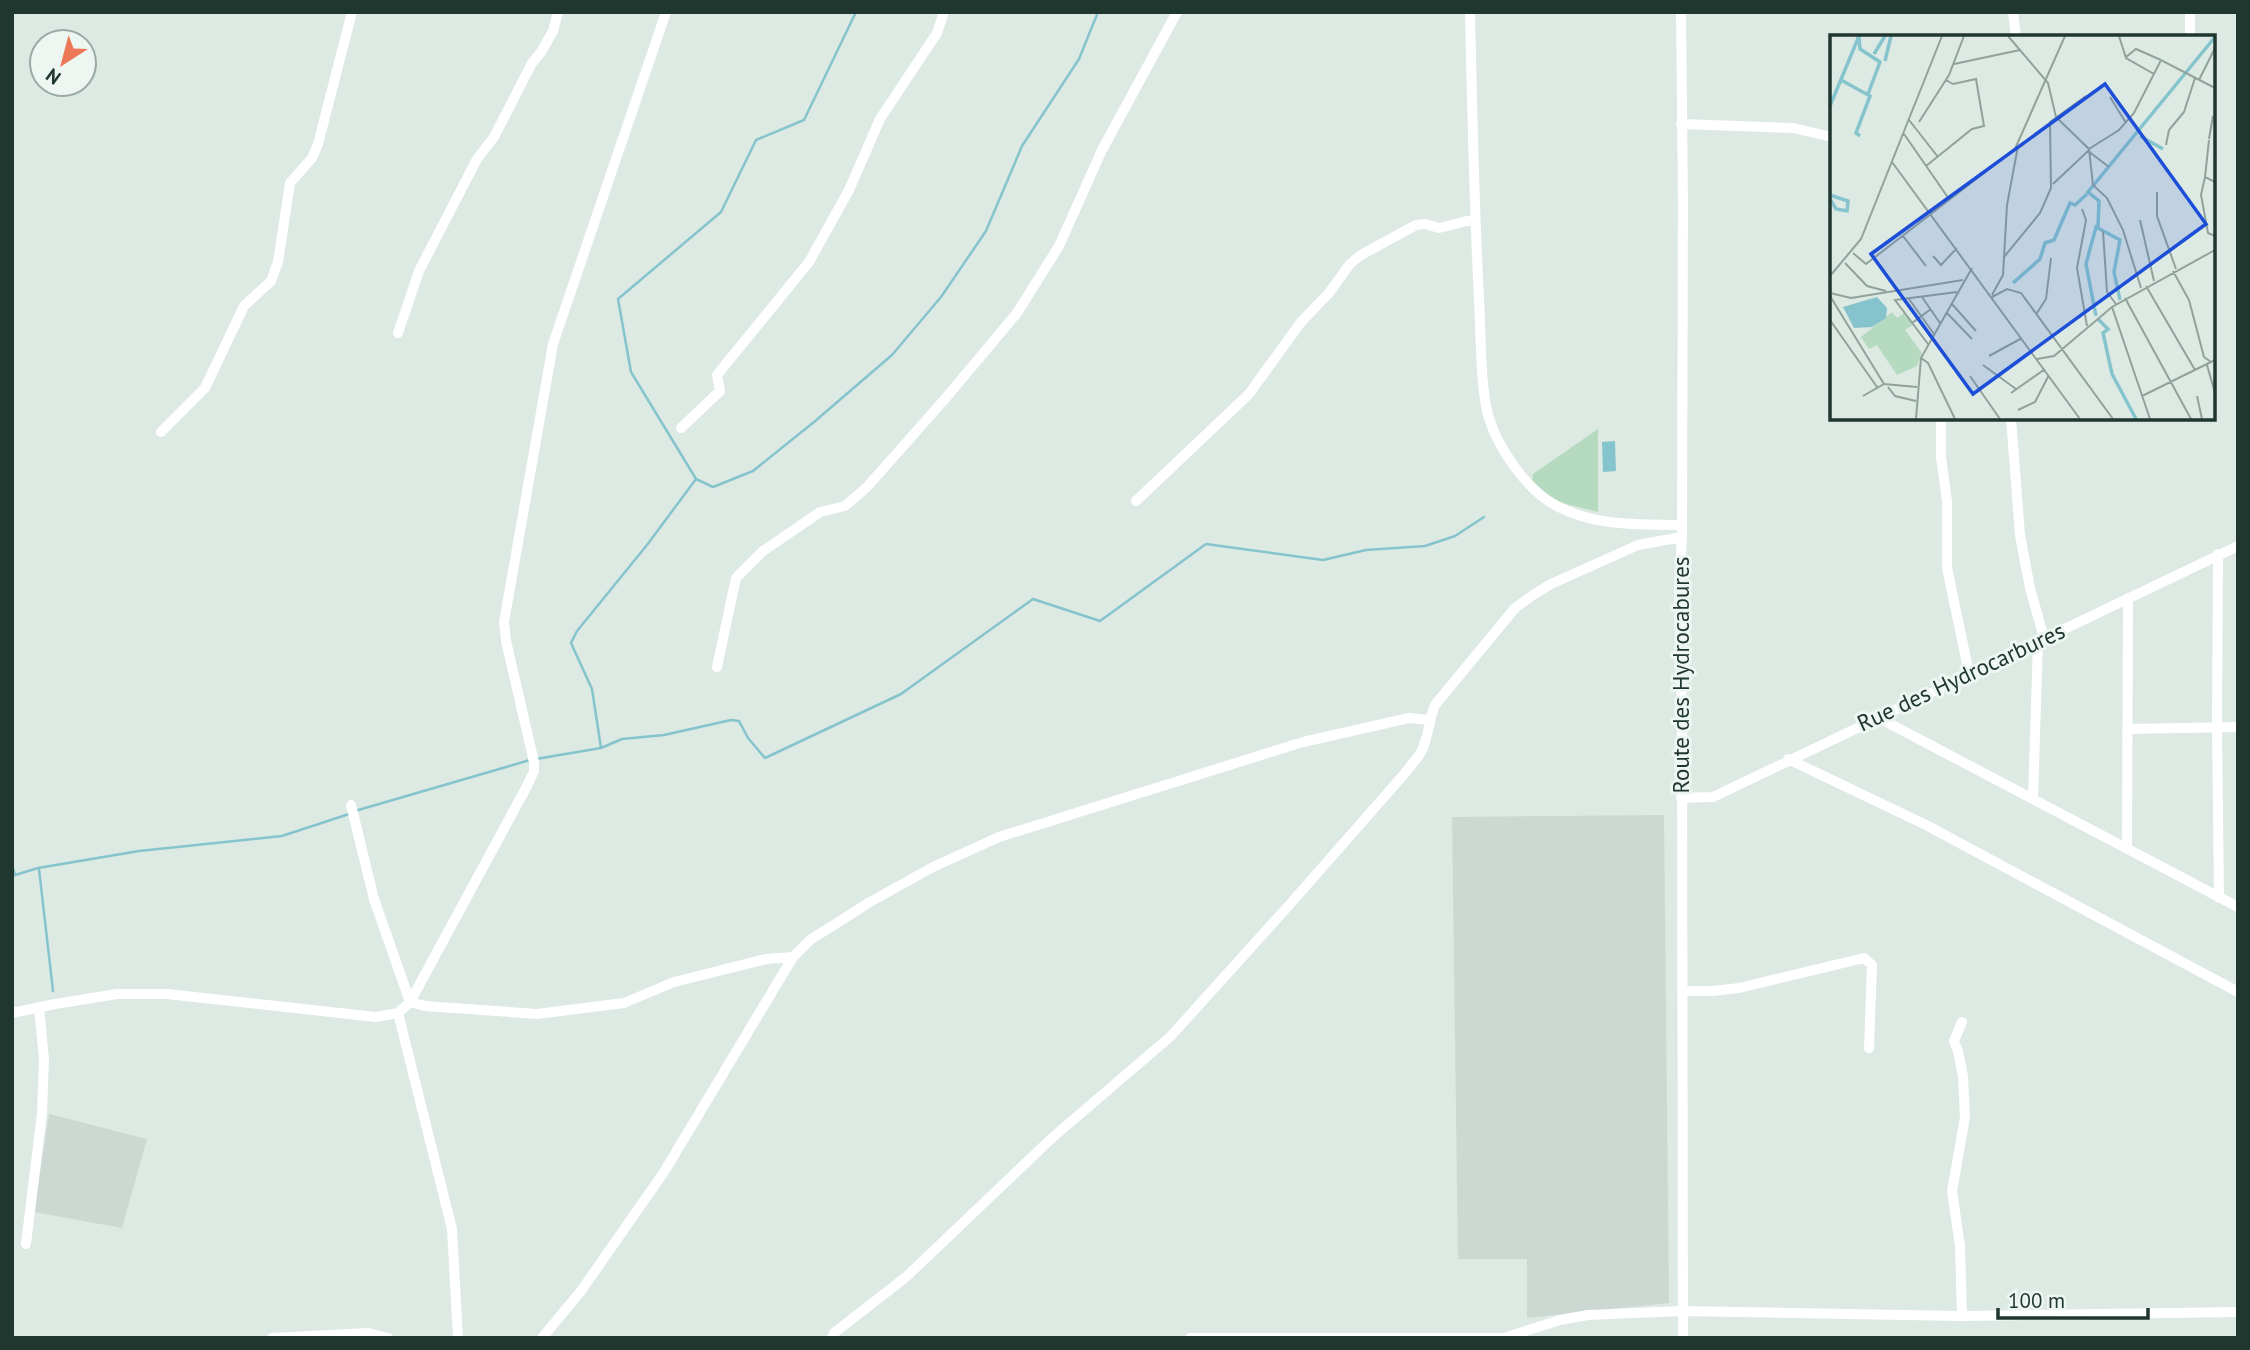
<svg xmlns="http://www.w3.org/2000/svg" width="2250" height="1350" font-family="'PT Sans',sans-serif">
<rect width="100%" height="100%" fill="#dde9e3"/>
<path fill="#ccd8d2" d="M1664 815 1669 1303 1527 1318V1259H1458L1452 817Z
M49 1114 147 1139 122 1228 34 1212Z"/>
<path fill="#b6dabf" d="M1598 429V512L1558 502 1532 482 1533 474Z"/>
<path fill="#86c4cd" d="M1615 441 1616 471 1603 472 1602 442Z"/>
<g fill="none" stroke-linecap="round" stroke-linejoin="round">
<path stroke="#86c4cd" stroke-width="2.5" d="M856 12 804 120 756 140 721 212 618 299 631 372 696 479 713 487 753 471 814 422 892 355 941 297 986 231 1022 146 1079 59 1098 12
M601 748 622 739 664 735 731 720 739 721 748 738 765 758 901 694 1033 599 1100 621 1206 544 1323 560 1366 550 1425 546 1455 536 1484 517
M536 759 601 748 592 689 571 643 577 631 647 545 696 479
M355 811 530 760
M12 865 15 875
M39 869 53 991
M12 876 38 868 139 851 282 836 349 814"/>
<path stroke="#fff" stroke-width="10" d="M1470 12C1472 108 1474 203 1479 299 1481 332 1480 384 1488 415 1497 447 1527 491 1557 506 1596 527 1639 524 1682 525
M1681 12 1683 202 1682 537 1679 590 1682 712 1683 1338
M2013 12 2016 37
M2190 37V12
M1681 124 1793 128 1832 137
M398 333 419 271 477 159 494 137 532 63 541 52 553 31 558 12
M1941 418V457L1947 501V568L1969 673
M2011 418 2020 535 2030 588 2044 638
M681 428 720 391 717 375 809 262 849 190 880 119 937 33 944 12
M161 432 205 388 244 306 271 281 278 262 290 183 312 158 318 144 352 12
M1136 501 1249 394 1301 322 1329 293 1350 264 1361 255 1416 225 1425 224 1439 228 1475 219
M2218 554 2217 726 2219 898
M717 667 736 578 763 551 820 512 845 506 867 487 944 400 1017 313 1059 246 1102 150 1177 12
M1877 717 2238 907
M2127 729 2238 727
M1788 759 1926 825 2238 992
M1681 798 1713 797 2238 546
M2033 799 2038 641
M351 805 374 899 410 1002 425 1006 537 1014 624 1003 674 982 766 959 793 957
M2127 848 2128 598
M1682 991H1713L1739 988 1864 958 1872 965 1869 1048
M12 1013 55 1004 117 994H167L376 1017 398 1013 410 1002 527 786 534 771V762L506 641 504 622 553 344 666 12
M398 1013 452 1229 458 1338
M26 1244 42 1113 44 1059 39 1007
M1962 1316 1960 1246 1952 1191 1965 1117 1963 1076 1958 1051 1954 1041 1962 1022
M272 1338 368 1333 388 1338
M542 1338 581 1291 664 1172 793 957 810 940 870 902 933 867 999 837 1303 742 1409 718 1429 720
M832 1338 834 1333 906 1277 1052 1138 1171 1036 1291 903 1406 772C1410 766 1416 760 1420 754 1429 739 1428 721 1435 705L1515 608 1533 595 1551 584 1638 545 1682 537
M1190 1338H1501
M1504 1338 1560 1320 1588 1315 1682 1311 1962 1316 2238 1312"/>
</g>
<g text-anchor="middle" stroke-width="6" stroke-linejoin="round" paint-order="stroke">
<g font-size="23" fill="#203730" stroke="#edf6f1">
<text transform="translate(1681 675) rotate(-90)" y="8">Route des Hydrocabures</text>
<text transform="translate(1961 677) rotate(-25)" y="8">Rue des Hydrocarbures</text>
</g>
</g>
<g transform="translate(1830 35)">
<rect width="385" height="385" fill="#dde9e3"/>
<path d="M62 277 67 283 74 278 83 290 75 295 92 318 87 331 67 340 47 310 39 314 31 302Z" fill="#b6dabf"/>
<path d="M47 262 57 273 56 283 42 292 24 293 13 272Z" fill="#86c4cd"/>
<path fill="none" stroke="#86c4cd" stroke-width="3.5" d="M29 2 30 14 50 27 38 59M44 19 55 1M55 26 61 1M11 45 40 61 26 98 30 101M0 71 29 1M310 101 333 114M0 160 18 166 17 176 6 174 0 164M268 192 269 166 258 157 385 2M183 248 210 224 215 208 224 205 240 168 245 170 257 159M266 281 256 229 266 192 290 205 284 237 290 265M268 284 278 294 273 298 282 339 306 384"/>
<path fill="none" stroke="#91a29b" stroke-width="2" d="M178 1 218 48 226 82 259 114M289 1 296 23 324 39M296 22 306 14 331 25M124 29 190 15M369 45 385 13M280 62 296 88M79 85 108 122M89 87 119 40 134 1M74 99 119 164M379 104 383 81M379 105 375 142 385 147M336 110 339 95 354 77 365 43M62 127 250 384M96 131 142 94 154 91 146 44 123 49 116 45M375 142 371 160 378 198 385 201M223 149 258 116 279 132M327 157V181L346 234M252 174 256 185 247 233 257 291M310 185 324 246M273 196 277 257 286 269M73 201 96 231M23 218 36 229 185 114 235 1M103 221 111 230 127 213M174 222 210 178 221 153 220 87 256 61M15 228 37 251 56 256M343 236 359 265 374 322 381 327M0 241 31 204 112 1M316 251 365 335M311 253 293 195 277 163 263 150 259 114 289 95 304 78 331 25 385 53M0 258 21 263 133 245M162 260 173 240 177 170 188 111M0 261 54 349M92 262 110 288M162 262 177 254 191 258 283 384M295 263 361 384M79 264 104 299M121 268 146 296M282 272 320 384M116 277 142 304M207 278 216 264 221 223M0 285 47 352M82 288 101 274M98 309 65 265 127 257M159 321 192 303M91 323 98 328 125 384M207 324 224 321 282 272 385 215M153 330 186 354M377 330 385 358M140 341 170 384M58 352 65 361 86 366M181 358 215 334M33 361 54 349 87 352M312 361 385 325M367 361 372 384M188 375 205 367 219 340M86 384 91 323 142 233"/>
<path fill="#1d4ed8" fill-opacity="0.15" stroke="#1d4ed8" stroke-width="3.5" d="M275 49 376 189 143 359 41 219Z"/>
<rect width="385" height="385" fill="none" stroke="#203730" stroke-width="3.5"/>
</g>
<rect width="2250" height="1350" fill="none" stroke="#203730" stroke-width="28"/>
<g transform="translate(63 63) rotate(216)"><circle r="33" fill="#edf6f1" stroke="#9baaa4" stroke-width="2"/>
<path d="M0-5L12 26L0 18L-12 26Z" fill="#ed7857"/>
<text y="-10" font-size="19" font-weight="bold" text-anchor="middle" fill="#203730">N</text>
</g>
<path d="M1998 1308v10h150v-10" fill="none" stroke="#203730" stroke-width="3.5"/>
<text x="2008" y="1308" font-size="21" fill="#203730" stroke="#edf6f1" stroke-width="5" paint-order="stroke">100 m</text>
</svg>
